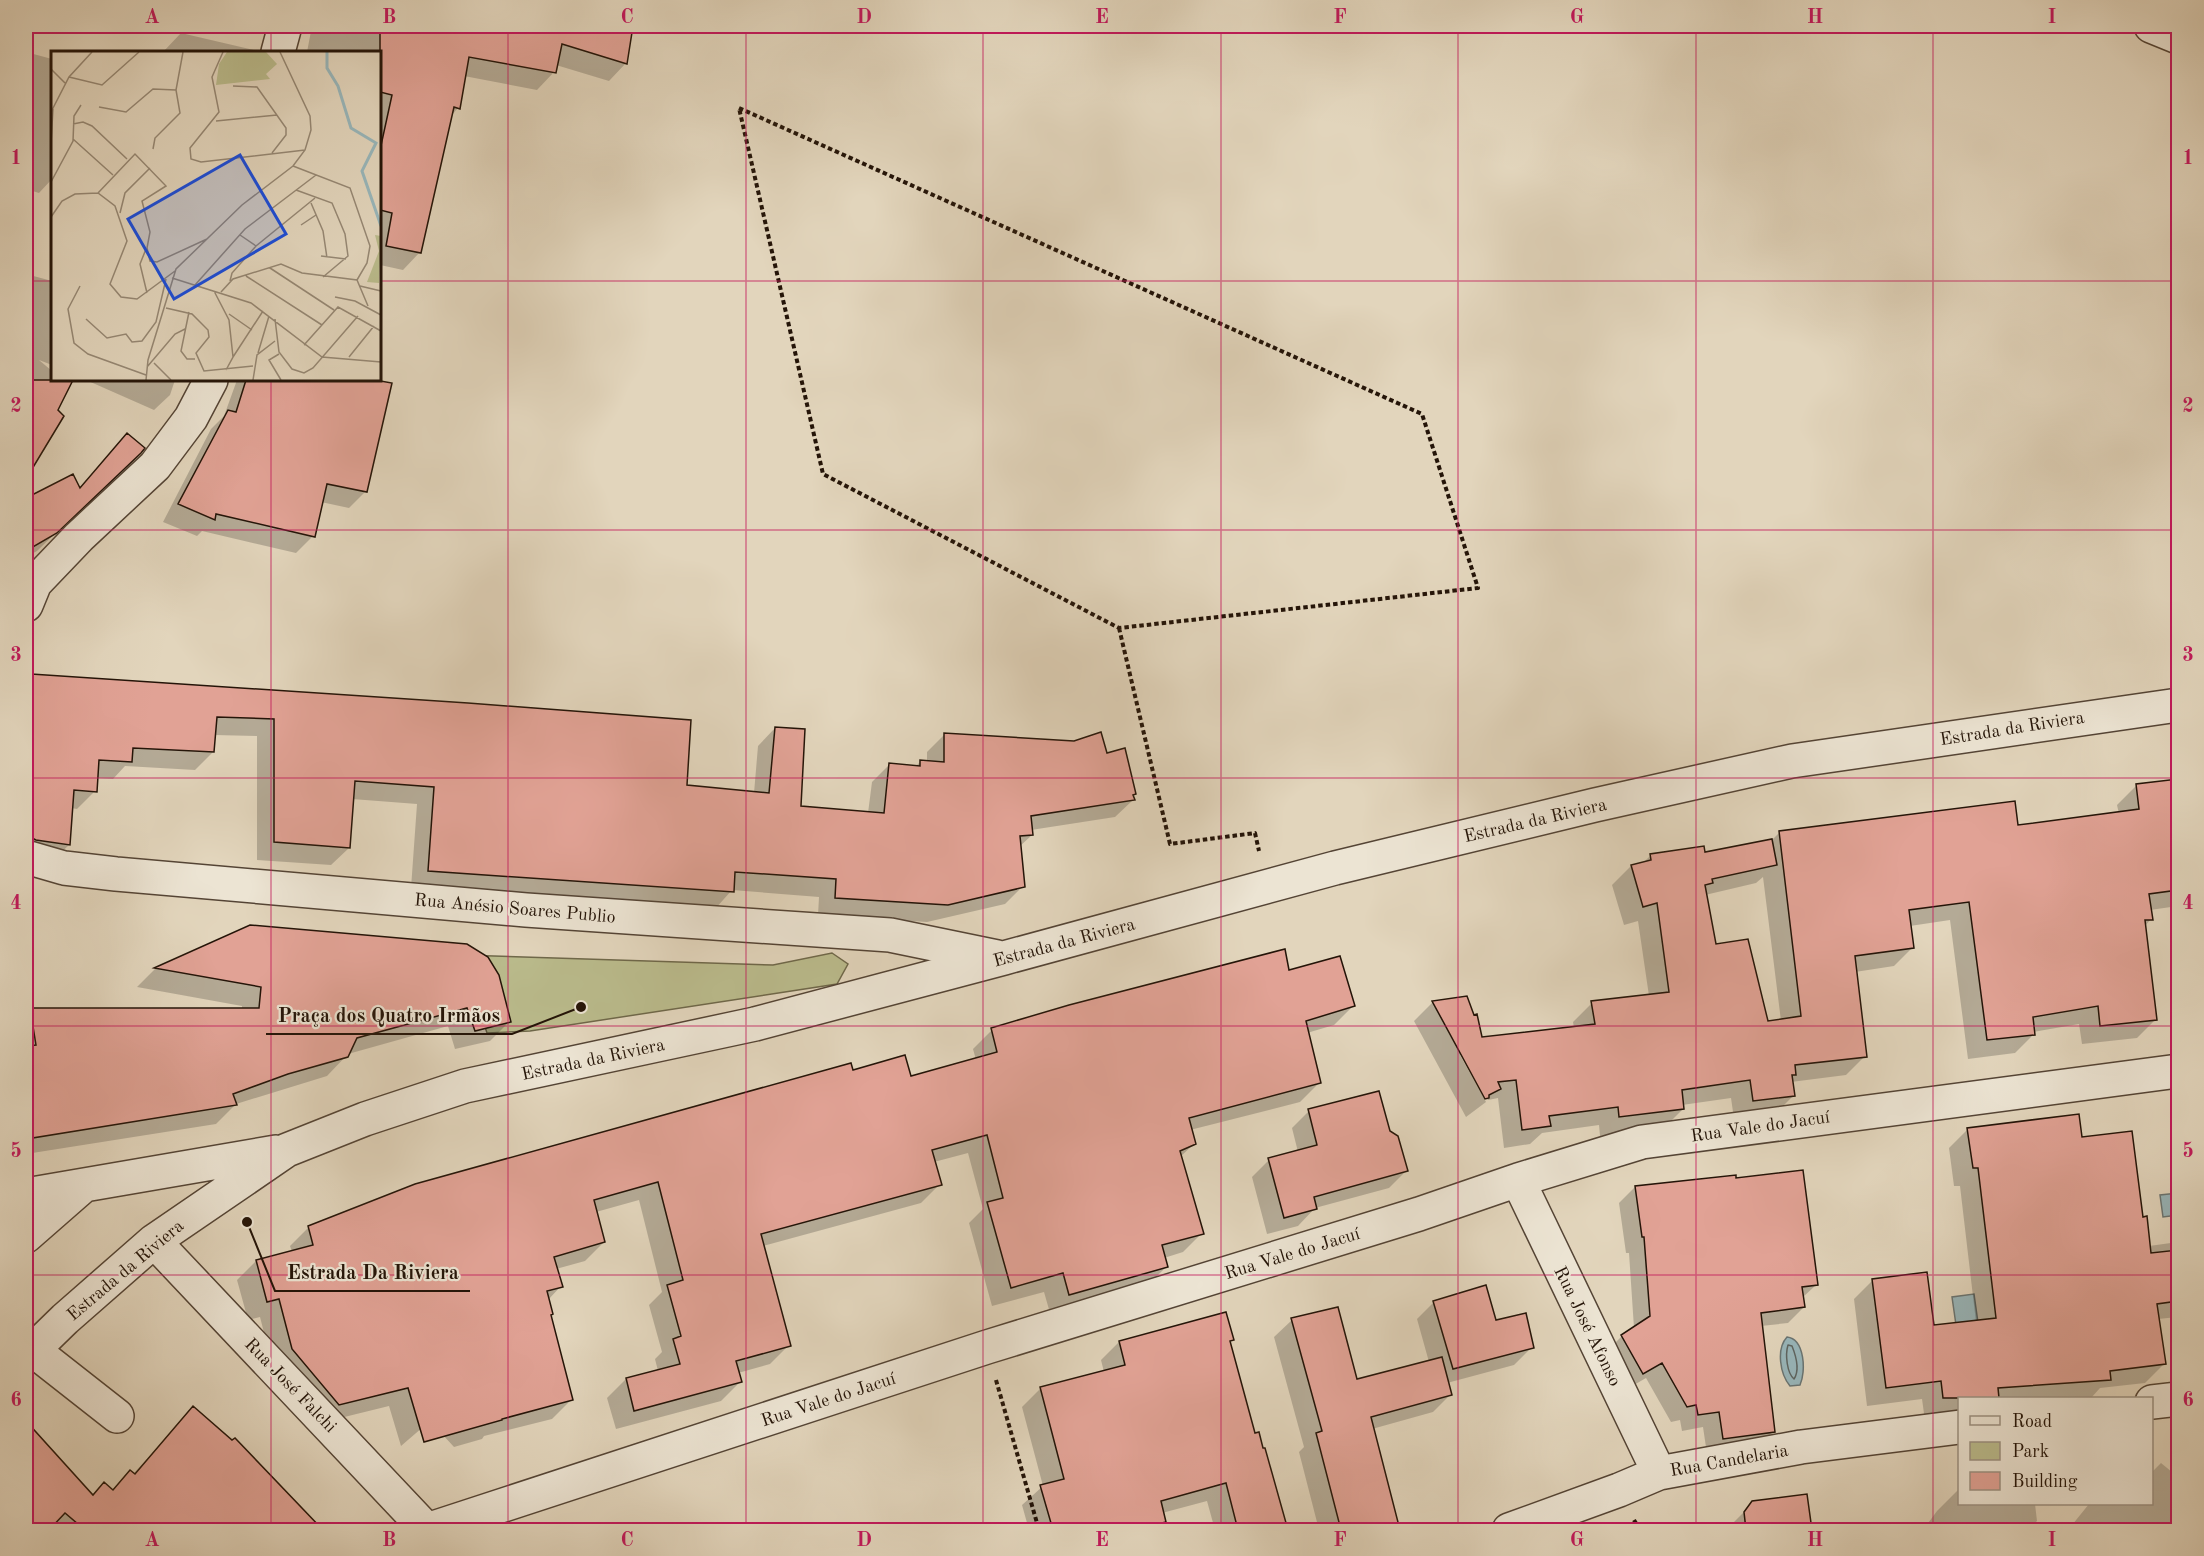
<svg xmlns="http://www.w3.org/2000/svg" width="2204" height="1556" font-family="'Old Standard TT',serif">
<rect width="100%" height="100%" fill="#e2d5bc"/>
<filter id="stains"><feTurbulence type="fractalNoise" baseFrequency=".00333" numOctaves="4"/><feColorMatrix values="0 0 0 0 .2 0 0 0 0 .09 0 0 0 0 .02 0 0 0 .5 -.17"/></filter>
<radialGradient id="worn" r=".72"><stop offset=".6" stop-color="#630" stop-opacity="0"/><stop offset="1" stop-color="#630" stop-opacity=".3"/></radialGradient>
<path fill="#babb8c" stroke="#6f684a" stroke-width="1.5" d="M832 953 848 964 837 984 530 1031 487 1033 462 955 773 965Z"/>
<path fill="#98b6ba" stroke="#6a7573" stroke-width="1.5" d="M2178 1193V1215L2163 1217 2160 1195Z
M1974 1294 1980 1337 1957 1332 1952 1297Z
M1787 1337C1805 1339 1806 1372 1800 1385L1790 1386C1780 1374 1776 1349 1787 1337Z"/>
<path fill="#0003" fill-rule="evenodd" d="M312 26H632L626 63 609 81 556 65 554 72 537 90 464 76 458 108 451 116 420 252 403 270 380 265V52H307Z
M181 33 258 51V52H163Z
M26 52 52 59V179L39 193 26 189Z
M26 274 52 281V365L39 360 52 371V380H62L68 385 56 411 62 416 26 476Z
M86 380H175L170 395 154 410Z
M237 380H368L391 384 366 491 349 508 321 502 313 536 296 553 202 531 197 536 163 522 211 429 224 416Z
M127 435 124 467 37 551 26 557V499L72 476 78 489Z
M32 676 685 787 754 793 758 746 775 728 800 808 868 813 872 782 889 765 915 767 921 761 927 762V752L944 735 1106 755 1135 794 1132 796 1133 800 1115 817 1031 830 1032 835 1019 847 1023 886 1005 904 927 922 818 915 819 897 732 890 715 909 411 888 417 804 352 799 349 848 331 865 257 860V736L214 735 213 752 195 770 125 766 113 779 96 778 95 791 77 809 71 808 69 845 51 862 26 858V682Z
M2178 780V906L2150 910 2151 919 2145 926 2156 1019 2137 1038 2082 1044 2079 1024 2033 1032 2034 1034 2015 1053 1968 1059 1950 920 1910 926 1913 947 1894 966 1855 972 1865 1056 1846 1075 1791 1082 1793 1096 1774 1115 1734 1119 1731 1098 1682 1105 1683 1109 1664 1128 1600 1136 1599 1125 1542 1133 1530 1144 1504 1148 1498 1098 1488 1100 1463 1055H1460L1486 1102 1466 1117 1414 1021 1433 1002 1480 1039 1574 1028 1573 1022 1592 1003 1649 996 1638 921 1624 925 1612 885 1631 866 1643 863 1651 855 1704 854 1771 841 1779 833 2017 827 2119 814 2117 805 2136 786ZM1763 877 1781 1021 1767 1023 1715 946 1705 895 1756 883Z
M251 926 509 1022 490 1041 455 1049 448 1026 348 1054 327 1076 236 1104 216 1124 26 1154V1009L242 1010V1006L137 987 155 969Z
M1288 972 1353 1006 1334 1025 1307 1033 1319 1083 1300 1102 1190 1130 1194 1144 1180 1157 1202 1233 1183 1252 1164 1258 1166 1267 1147 1286 1050 1313 1044 1292 992 1306 969 1223 983 1209 968 1153 934 1162 940 1184 921 1203 763 1246 789 1345 770 1364 738 1373 740 1382 721 1401 616 1429 607 1398 626 1379 658 1371 655 1359 662 1352 649 1305 662 1292 639 1200 596 1212 604 1242 585 1261 556 1269 561 1286 548 1300 550 1316 571 1400 552 1419 484 1436 482 1439 454 1447 430 1421 401 1446 389 1406 320 1423 273 1368 260 1317 248 1320 237 1280 256 1261 292 1252 290 1246 309 1227 852 1072 910 1078 976 1060 973 1049 992 1030Z
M1309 1111 1388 1132 1406 1171 1389 1188 1315 1208 1298 1226 1267 1234 1252 1177 1269 1160 1298 1152 1292 1128Z
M1968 1129 2080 1139 2141 1218 2149 1246 2178 1242V1317L2158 1319 2164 1364 2145 1383 2100 1388 2091 1398H1960V1424L1926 1428 1922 1399 1867 1406 1854 1299 1873 1280 1933 1326 1976 1322 1960 1186H1954L1949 1148Z
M1635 1187 1816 1285 1802 1298 1804 1307 1788 1323 1761 1326 1773 1432 1757 1448 1707 1454 1703 1427 1682 1431 1680 1420 1671 1422 1646 1378 1627 1389 1606 1352 1622 1336 1634 1328 1629 1253H1626L1619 1203Z
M1434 1302 1495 1322 1532 1347 1514 1365 1447 1383 1450 1395 1433 1412 1372 1429 1398 1530H1319L1299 1452 1304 1447 1274 1337 1292 1320 1356 1381 1429 1362 1417 1319Z
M1232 1340 1229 1343 1254 1434 1262 1450H1264L1287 1530H1215L1207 1501 1162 1513 1165 1521 1155 1530H1029L1022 1505 1043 1486 1022 1407 1041 1388 1104 1372 1101 1360 1119 1342Z
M194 1408 311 1520 301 1530H145L141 1527 137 1530H26V1427L28 1425 92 1496 111 1491 130 1472 133 1474Z
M2161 1463 2178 1477V1530H2068L2089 1504H2152V1472Z
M1960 1488V1504H2035L2037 1521 2027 1530H1923L1937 1511Z
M1806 1496 1811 1530H1726L1753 1503Z"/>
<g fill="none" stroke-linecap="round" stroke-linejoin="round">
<path stroke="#5e6561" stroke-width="1.5" d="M1788 1345 1792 1346C1796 1356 1800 1370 1794 1379 1787 1373 1785 1355 1788 1345Z"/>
</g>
<path fill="#e1a295" stroke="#241408" stroke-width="1.5" d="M380 26H633L627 64 562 44 556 73 469 57 460 109 454 107 421 253 386 246 392 213 380 210V150L392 95 380 92Z
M26 380H73L58 410 64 416 26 479Z
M246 380H375L392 383 367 492 327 484 315 537 216 514 215 520 178 504 228 410 236 412Z
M127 433 145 448 141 453 57 533 26 551V498L73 474 80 488Z
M31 674 468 703 691 720 687 785 769 793 775 727 805 729 801 806 884 813 889 763 920 766V760L944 762V733L1074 741 1101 732 1107 753 1125 748 1136 794 1133 795 1135 800 1031 816 1033 835 1020 836 1025 887 948 905 835 898 836 879 735 872 734 892 428 871 434 787 355 781 350 848 274 842V719L217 717 214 752 133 748 132 762 99 760 97 792 74 790 70 845 36 840 26 835V805H27L32 741 28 742 29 722H26V687Z
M2178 779V890L2149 894 2153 920H2145L2157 1020 2100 1026 2098 1006 2033 1017 2035 1035 1987 1040 1969 902 1909 910 1914 948 1855 956 1867 1057 1795 1065 1796 1075H1792L1795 1096 1753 1101 1750 1080 1682 1090 1684 1109 1619 1117 1618 1107 1549 1116 1551 1126 1522 1130 1516 1080 1498 1082 1501 1089 1489 1095V1098L1485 1099 1432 1001 1467 996 1474 1015 1477 1014 1482 1037 1595 1024 1591 1001 1669 992 1657 903 1643 907 1631 865 1651 860 1650 854 1704 846 1705 852 1772 839 1777 865 1712 879 1713 883 1705 885 1716 944 1748 939 1768 1021 1801 1016 1779 831 2015 801 2018 825 2139 809 2136 784Z
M250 925 467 944 488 957 499 975 511 1022 475 1031 467 1008 357 1038 348 1057 288 1074 233 1094 237 1105 26 1139V1046L36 1045 30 1008H259L261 987 154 968Z
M1285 949 1289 970 1340 956 1355 1006 1306 1021 1321 1083 1189 1118 1196 1144 1180 1151 1204 1234 1162 1245 1168 1267 1069 1295 1063 1273 1011 1288 987 1202 1003 1198 987 1135 932 1150 942 1185 761 1234 791 1346 736 1361 742 1382 634 1411 626 1378 680 1364 673 1339 681 1336 667 1285 683 1280 658 1182 594 1200 605 1242 554 1257 563 1287 547 1291 553 1314 551 1315 573 1400 502 1419V1420L424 1442 408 1388 339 1405 292 1349 279 1299 267 1302 256 1260 313 1245 308 1226 415 1184 851 1063 853 1070 905 1055 911 1076 997 1052 991 1028 1069 1005Z
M1379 1091 1390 1131 1398 1136 1408 1171 1314 1197 1317 1209 1284 1218 1268 1158 1317 1145 1308 1109Z
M2079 1114 2082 1137 2132 1131 2143 1217 2147 1216 2151 1253 2178 1250V1301L2157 1304 2166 1364 2110 1371 2111 1380 1998 1388 1999 1398H1943L1941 1381 1886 1388 1872 1279 1927 1272 1934 1325 1996 1318 1978 1168H1973L1967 1128Z
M1803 1170 1818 1285 1802 1287 1805 1307 1761 1313 1775 1432 1723 1439 1719 1412 1698 1415 1696 1405 1687 1407 1662 1363 1643 1374 1621 1335 1650 1316 1644 1237H1642L1635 1186 1736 1175V1178Z
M1486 1285 1496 1320 1526 1313 1534 1348 1453 1369 1433 1301Z
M1338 1307 1357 1379 1442 1357 1452 1395 1371 1417 1400 1530H1341L1316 1433 1322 1431 1291 1318Z
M1226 1312 1234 1340 1230 1341 1255 1433 1259 1432 1263 1448H1265L1288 1530H1238L1226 1483 1161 1501 1166 1522 1132 1530H1053L1040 1485 1064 1479 1040 1387 1125 1365 1119 1341Z
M193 1406 232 1440 235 1438 323 1530H85L65 1513 49 1530H26V1421L93 1495 104 1482 113 1490 130 1470 135 1474Z
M1807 1494 1812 1530H1746L1744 1512 1752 1501Z"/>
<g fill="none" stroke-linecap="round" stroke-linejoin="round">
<defs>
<path id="minor" d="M2151 26 2178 37
M278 52 285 26
M26 605 35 583 79 537 155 466 191 418 211 380
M26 857 64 868 116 874 526 910 890 935 997 957
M1518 1180 1659 1473
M26 1195 276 1152
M26 1236 82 1187
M154 1241 427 1530
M33 1350 117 1416
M26 1357 65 1319 154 1241 287 1150 365 1119 465 1086 755 1024 1004 958 1335 868 1595 805 1792 761 2178 705
M2152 1402 2178 1399
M427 1530 987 1347 1419 1214 1518 1180 1642 1142 2178 1071
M1509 1530 1619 1490 1659 1473 1801 1447 1960 1427"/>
</defs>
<use href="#minor" stroke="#544435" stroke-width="36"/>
<path stroke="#241408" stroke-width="4" stroke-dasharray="4.5 3" stroke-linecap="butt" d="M739 108 1422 414 1478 588 1119 628 823 474Z
M1119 628 1170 844 1255 833 1259 851
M996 1380 1039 1530
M1634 1520 1640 1530"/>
<use href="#minor" stroke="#ece4d3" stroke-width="33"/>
</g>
<path fill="none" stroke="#c2185b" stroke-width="1.5" stroke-opacity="0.55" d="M271 26V52M508 26V1530M746 26V1530M983 26V1530M1221 26V1530M1458 26V1530M1696 26V1530M1933 26V1530M26 281H52M380 281H2178M271 380V1530M26 530H2178M26 778H2178M26 1026H2178M26 1275H2178"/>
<g text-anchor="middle" stroke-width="4.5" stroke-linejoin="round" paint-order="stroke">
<g font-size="18" fill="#241408" stroke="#ece4d3">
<text transform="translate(2012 728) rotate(-9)" y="6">Estrada da Riviera</text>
<text transform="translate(1535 820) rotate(-13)" y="6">Estrada da Riviera</text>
<text transform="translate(515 908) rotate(5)" y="6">Rua Anésio Soares Publio</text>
<text transform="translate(1064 942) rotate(-15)" y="6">Estrada da Riviera</text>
<text transform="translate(593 1059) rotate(-12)" y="6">Estrada da Riviera</text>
<text transform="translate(1760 1126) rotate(-8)" y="6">Rua Vale do Jacuí</text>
<text transform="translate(1292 1253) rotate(-17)" y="6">Rua Vale do Jacuí</text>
<text transform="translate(125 1270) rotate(-40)" y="6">Estrada da Riviera</text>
<text transform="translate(1588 1326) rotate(64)" y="6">Rua José Afonso</text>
<text transform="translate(291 1385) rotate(46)" y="6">Rua José Falchi</text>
<text transform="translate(828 1399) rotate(-18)" y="6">Rua Vale do Jacuí</text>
<text transform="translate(1729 1460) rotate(-10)" y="6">Rua Candelaria</text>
</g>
</g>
<g transform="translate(51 51)">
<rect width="330" height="330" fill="#e2d5bc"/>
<path d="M176 1H215L226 13 215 23 219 28 165 34 168 13ZM324 184 330 185 328 232 316 231 328 200Z" fill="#babb8c"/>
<path fill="none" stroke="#98b6ba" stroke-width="3" d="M276 1V17L287 35 300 77 325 92 311 120 330 175"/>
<path fill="none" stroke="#968874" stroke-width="1.5" d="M172 1 161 26 168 61 139 97 140 108 150 111 254 99M0 18 14 32M18 26 51 34 88 1M182 35 206 36 235 77V84L221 102M48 56 75 61 102 38 125 39M0 61 18 26 41 1M165 70 226 64M22 73 32 71 41 75 76 108M22 88 62 124M0 92 2 58M102 98 104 87 129 62 125 39 132 1M242 115 299 137 319 195 316 212 306 229M0 131 22 90 23 65 30 54M245 139 281 152 294 183 297 205 272 226M47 142 84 103 115 135 91 150 99 181 96 197 99 210 106 211 156 188M260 152 272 180 276 207M69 162 74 142 99 117M0 166 11 150 24 143 47 142 64 155 76 190 59 233 70 246 86 248 124 220M250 174 265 164M189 184 205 195M95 198 89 213 96 242M270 205 295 208M219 217 283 259M195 225 271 274M121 227 200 252 271 306 330 311M179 230 181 222 205 195 264 147M144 234 194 178 265 124M29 235 17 258 23 292 37 303 95 324M309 235 330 240M163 240 178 269 182 306 175 319M170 241 182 228 230 213 251 222 306 229 317 255M284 246 304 250 330 264M115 257 141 263 157 279 158 286 145 302 153 320 202 315M138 261 130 300 136 308H144M178 263 201 279M35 268 56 287 75 283 81 291 91 290 105 271 115 228M224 268 228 301 241 318 253 322 262 317 307 265M253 294 287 256 330 280M207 302 218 265M228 303 218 309 230 329M182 306 212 260M298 306 323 275M103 312 120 329M96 316 124 283 134 278M95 329 97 309 125 218 191 154 242 115 254 99 260 79 259 65 229 1M202 329 206 304 224 290"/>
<path fill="#1d4ed8" fill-opacity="0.15" stroke="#1d4ed8" stroke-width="3" d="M189 104 235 183 123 248 77 168Z"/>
<rect width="330" height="330" fill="none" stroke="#241408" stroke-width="3"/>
</g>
<path fill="none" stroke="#241408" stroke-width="2" d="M581 1007L512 1034H266M247 1222L275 1291H470"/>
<g fill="#241408" stroke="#ece4d3" stroke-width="2">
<circle cx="581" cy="1007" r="6"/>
<circle cx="247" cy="1222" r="6"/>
</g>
<g font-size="20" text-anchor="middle" font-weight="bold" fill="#241408" stroke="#ece4d3" stroke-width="4.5" stroke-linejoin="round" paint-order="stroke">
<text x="389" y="1022">Praça dos Quatro Irmãos</text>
<text x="373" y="1279">Estrada Da Riviera</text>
</g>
<rect width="2204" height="1556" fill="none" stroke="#e2d5bc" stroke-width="66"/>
<rect x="1958" y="1397" width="195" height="108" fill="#ece4d3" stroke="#9c9182" stroke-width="1.5"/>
<rect x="1970" y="1416" width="30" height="9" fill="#ece4d3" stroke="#9c9182" stroke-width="1.5"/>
<text x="2012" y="1427" font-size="18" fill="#241408">Road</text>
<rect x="1970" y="1442" width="30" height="18" fill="#babb8c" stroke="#9c9182" stroke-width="1.5"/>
<text x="2012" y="1457" font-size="18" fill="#241408">Park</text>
<rect x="1970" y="1472" width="30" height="18" fill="#e1a295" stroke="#9c9182" stroke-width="1.5"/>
<text x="2012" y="1487" font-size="18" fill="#241408">Building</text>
<rect x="33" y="33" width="2138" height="1490" fill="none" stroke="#c2185b" stroke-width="2"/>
<g font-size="20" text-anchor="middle" font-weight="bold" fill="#c2185b">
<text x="152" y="23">A</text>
<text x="389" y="23">B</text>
<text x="627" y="23">C</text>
<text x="864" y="23">D</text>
<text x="1102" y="23">E</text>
<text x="1340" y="23">F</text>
<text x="1577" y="23">G</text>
<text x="1815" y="23">H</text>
<text x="2052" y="23">I</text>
<text x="16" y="164">1</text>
<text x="2188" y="164">1</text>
<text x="16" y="412">2</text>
<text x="2188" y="412">2</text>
<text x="16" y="661">3</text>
<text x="2188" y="661">3</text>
<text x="16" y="909">4</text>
<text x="2188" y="909">4</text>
<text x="16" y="1157">5</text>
<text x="2188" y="1157">5</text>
<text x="16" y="1406">6</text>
<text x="2188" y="1406">6</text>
<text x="152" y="1546">A</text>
<text x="389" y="1546">B</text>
<text x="627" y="1546">C</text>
<text x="864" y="1546">D</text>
<text x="1102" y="1546">E</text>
<text x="1340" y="1546">F</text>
<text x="1577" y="1546">G</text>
<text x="1815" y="1546">H</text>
<text x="2052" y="1546">I</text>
</g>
<rect width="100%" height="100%" filter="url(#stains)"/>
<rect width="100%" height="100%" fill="url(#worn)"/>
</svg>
